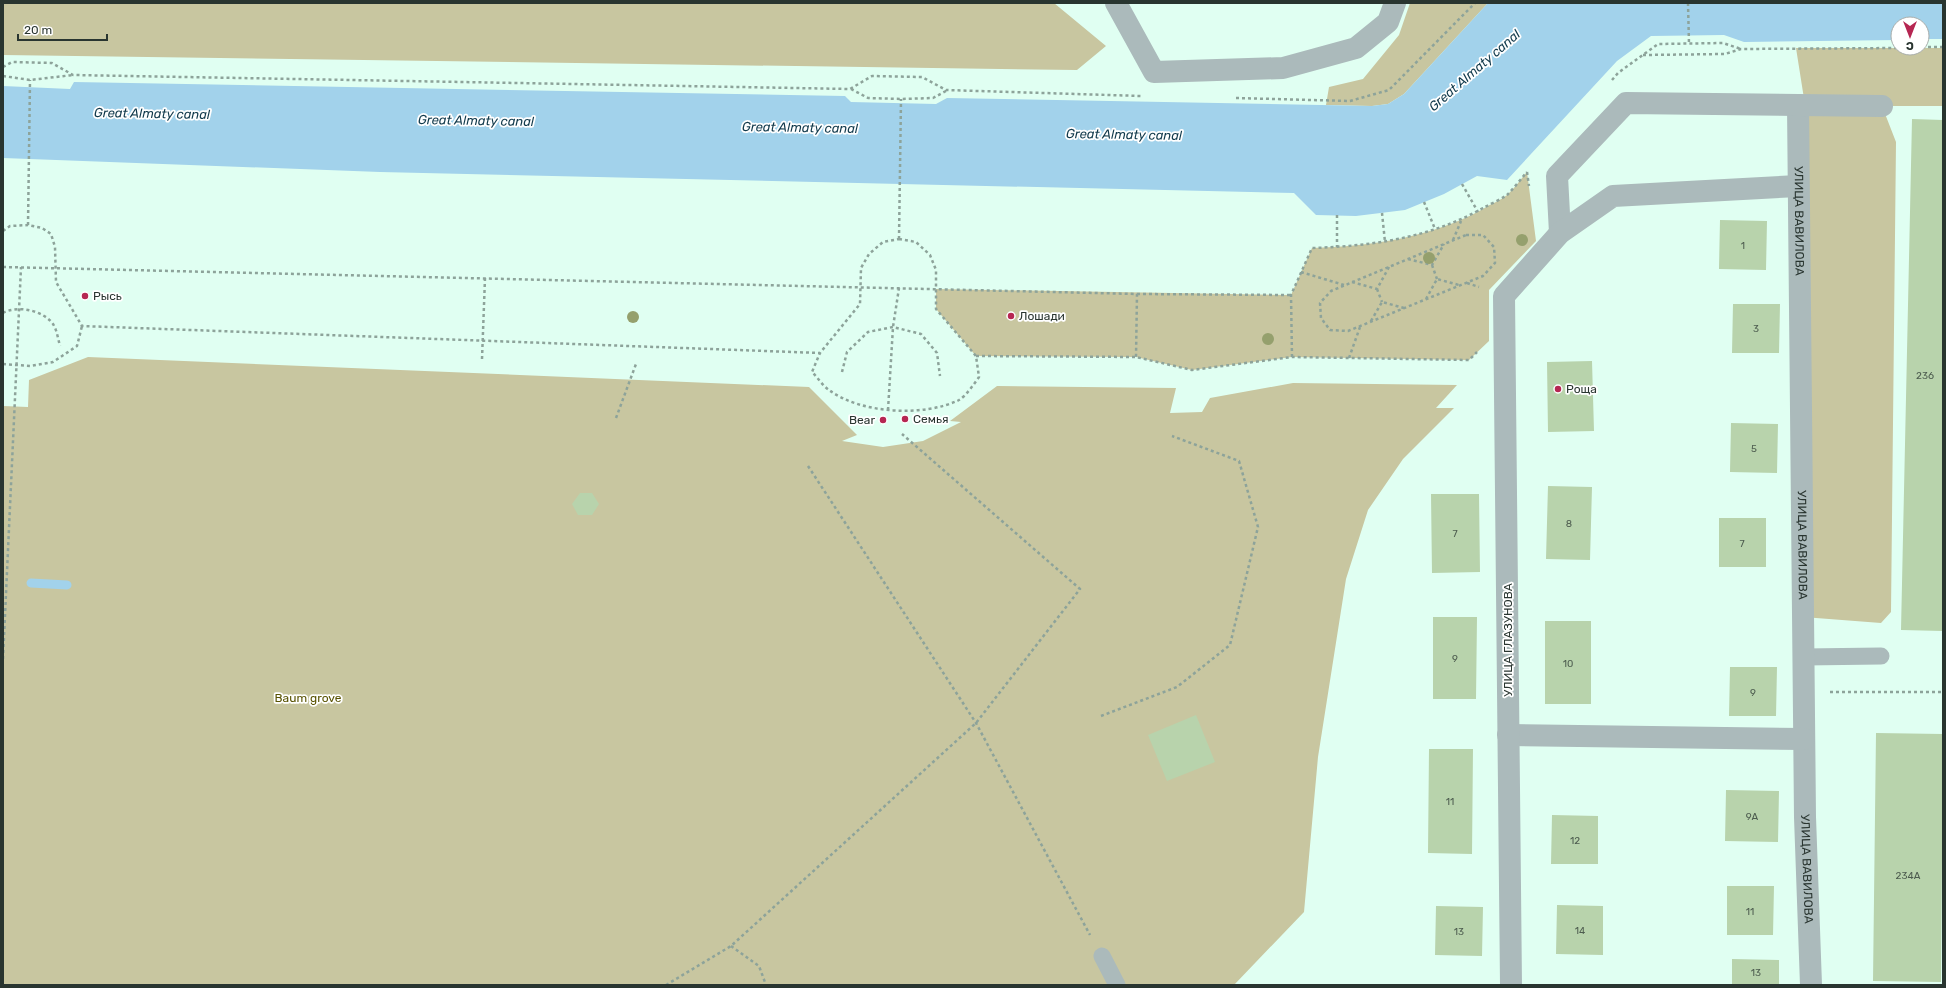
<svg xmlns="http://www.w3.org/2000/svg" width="1946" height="988" font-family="Rubik,sans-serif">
<rect width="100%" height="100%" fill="#e0fff2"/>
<path fill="#c8c6a0" d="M3 3H1054L1106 46 1077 70 3 55Z
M1410 3H1488L1404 94 1388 104 1372 106 1326 105 1329 87 1363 79 1399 35Z
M1796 48H1943V106H1882L1896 142 1891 612 1881 623 1803 617 1805 105Z
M1527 172 1536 241 1489 290V341L1469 360 1292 357 1192 370 1136 357 976 356 936 309V289L1291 295 1312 248C1371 246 1430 238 1483 209 1490 204 1500 201 1507 195 1514 189 1520 180 1527 172Z
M88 357 809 387 857 435 842 441 883 447 923 441 961 422 950 421 997 386 1176 388 1170 413 1202 412 1210 398 1293 383 1457 385 1436 408H1454L1403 459 1368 510 1346 579 1318 757 1304 912 1234 985H3V406L28 407 29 380Z"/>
<path fill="#a2d2eb" d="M1488 3H1943V39H1922V24H1898V40L1744 42 1724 35 1651 36 1617 61 1507 180 1477 176 1444 194 1405 210 1356 216 1316 215 1294 193 380 172 3 158V86L70 89 74 82 845 96 851 102 936 104 947 98 1372 106 1388 104 1404 94Z"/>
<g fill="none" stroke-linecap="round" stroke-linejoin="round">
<path stroke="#a2d2eb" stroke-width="9" d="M31 583 67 585"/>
</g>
<path fill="#b8d3ac" d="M1912 119 1943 120V631L1901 630Z
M1720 220 1767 221 1766 270 1719 269Z
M1733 304H1780L1779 353H1732Z
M1592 361 1594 431 1548 432 1547 362Z
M1731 423 1778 424 1777 473 1730 472Z
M1548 486 1592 487 1590 560 1546 559Z
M580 493H592L599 504 592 515H578L572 504Z
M1431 494H1479L1480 572 1432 573Z
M1719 518H1766V567H1719Z
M1433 617H1477L1476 699H1433Z
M1545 621H1591V704H1545Z
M1730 667H1777L1776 716H1729Z
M1196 715 1215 762 1167 781 1148 735Z
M1876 733 1943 734 1941 982 1873 981Z
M1429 749H1473L1472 854 1428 853Z
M1726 790 1779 791 1778 842 1725 841Z
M1552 815 1598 816V864H1551Z
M1727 886H1774L1773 935H1727Z
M1557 905 1603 906V955L1556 954Z
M1436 906 1483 907 1482 956 1435 955Z
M1732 959 1779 960V985H1732Z"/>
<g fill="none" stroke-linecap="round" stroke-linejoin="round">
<path stroke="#8da39a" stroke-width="2.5" stroke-dasharray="3 3" stroke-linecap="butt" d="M1688 3 1689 44
M1922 47H1943
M1643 55 1725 54 1741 49 1898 48
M3 67 12 62 52 63 73 75 850 89 872 76 922 77 946 90 1141 96
M3 76 30 80 73 75
M1612 80 1618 73 1658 44 1723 43 1741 49
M851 89 868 98 901 99 933 98 946 91
M1236 98 1350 101 1389 90 1475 3
M1527 172 1529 186
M1462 184 1478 212
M1424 202 1435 229
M1382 213 1385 242
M1337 215V247
M28 225 30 80
M3 231 10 226 28 225 42 228 51 234 55 247 56 282 82 326 820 353
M1466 235H1483L1494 247 1495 263 1483 276 1348 331 1330 330 1321 318 1320 303 1331 291Z
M899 239 916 242 930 255 936 270V309L976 356 979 377C974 384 966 396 959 400 924 417 861 414 829 390 823 386 818 378 812 372L820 353 860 304 861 268 869 254 883 242Z
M899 239 901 99
M1453 240 1461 221
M1408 259 1432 265 1444 244
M1432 265 1437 279
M3 267 1137 294 1136 357
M1301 272 1344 285
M1352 282 1377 289 1389 267
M1467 283 1479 287
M1377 289 1382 302
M1137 294 1291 295
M1426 299 1437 279 1459 285
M3 313C17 305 43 310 53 324 57 330 58 339 60 346
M1371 321 1382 302 1404 308
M976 356 1136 357 1192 370 1292 357 1469 360 1477 352
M1292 357 1291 295 1312 248C1372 246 1430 238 1483 208 1490 204 1500 200 1507 195 1514 188 1521 179 1527 172
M1349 358 1360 327
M482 359 485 278
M3 364 30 366 53 362 77 346 82 326
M842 372 847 352 868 332 893 327 921 334 937 353 940 376
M888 410 893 327 899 288
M616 418 636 364
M808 466 976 723 1090 935
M3 659 21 267
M1830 692H1943
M1101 716 1177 687 1230 645 1258 527 1239 461 1172 436
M731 946 759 966 766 985
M666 985 731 946 976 723 1080 589 902 434"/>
<path stroke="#abbabb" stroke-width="17" d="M1804 657 1881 656
M1102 956 1117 985"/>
<g stroke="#abbabb" stroke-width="22">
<path d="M1116 3 1154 72 1283 68 1356 48 1388 22 1395 3"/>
<path id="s1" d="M1798 105 1805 817 1811 985"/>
<path d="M1560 233 1557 176 1626 103 1882 106"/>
<path d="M1508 735 1804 739"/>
<path d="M1511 985 1504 296 1560 233 1613 196 1798 186"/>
</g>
</g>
<g fill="#95a06d">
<circle cx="1522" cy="240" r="6"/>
<circle cx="1429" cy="258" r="6"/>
<circle cx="633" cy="317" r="6"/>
<circle cx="1268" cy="339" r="6"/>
</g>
<g fill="#b62652" stroke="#fff" stroke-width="1.5">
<circle cx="85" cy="296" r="4"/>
<circle cx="1011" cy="316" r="4"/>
<circle cx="1558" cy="389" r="4"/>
<circle cx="905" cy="419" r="4"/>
<circle cx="883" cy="420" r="4"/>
</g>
<g text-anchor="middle" stroke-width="3.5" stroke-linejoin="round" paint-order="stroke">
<g font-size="10" fill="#4d5c4f">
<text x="1743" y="249">1</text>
<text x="1756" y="332">3</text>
<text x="1925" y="379">236</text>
<text x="1754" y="452">5</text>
<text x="1569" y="527">8</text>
<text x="1455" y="537">7</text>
<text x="1742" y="547">7</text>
<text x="1455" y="662">9</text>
<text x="1568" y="667">10</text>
<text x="1753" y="696">9</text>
<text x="1450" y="805">11</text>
<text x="1752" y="820">9А</text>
<text x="1575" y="844">12</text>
<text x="1908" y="879">234А</text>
<text x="1750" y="915">11</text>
<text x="1580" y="934">14</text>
<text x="1459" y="935">13</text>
<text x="1756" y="976">13</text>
</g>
<g font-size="12" fill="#293530" stroke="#fff">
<text dy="4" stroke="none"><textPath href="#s1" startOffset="116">УЛИЦА ВАВИЛОВА</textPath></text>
<text dy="4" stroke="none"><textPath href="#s1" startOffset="440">УЛИЦА ВАВИЛОВА</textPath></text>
<text transform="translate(1508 640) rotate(-90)" y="4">УЛИЦА ГЛАЗУНОВА</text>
<text dy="4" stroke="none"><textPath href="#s1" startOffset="764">УЛИЦА ВАВИЛОВА</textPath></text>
</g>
<g font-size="12" fill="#293530" stroke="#fff" text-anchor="start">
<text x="93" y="300">Рысь</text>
<text x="1019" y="320">Лошади</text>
<text x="1566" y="393">Роща</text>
<text x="913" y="423">Семья</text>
<text x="875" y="424" text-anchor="end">Bear</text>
</g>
<g font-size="12" fill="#585201" stroke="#fff">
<text x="308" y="702">Baum grove</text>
</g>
<g font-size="13" font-style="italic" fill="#10394b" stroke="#fff">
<text transform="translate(1474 70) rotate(-41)" y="5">Great Almaty canal</text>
<text transform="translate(152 113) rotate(1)" y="5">Great Almaty canal</text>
<text transform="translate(476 120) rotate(1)" y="5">Great Almaty canal</text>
<text transform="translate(800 127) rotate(1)" y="5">Great Almaty canal</text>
<text transform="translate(1124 134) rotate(1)" y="5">Great Almaty canal</text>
</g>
</g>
<rect width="1946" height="988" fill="none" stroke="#293530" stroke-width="8"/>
<g transform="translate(1910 36) rotate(180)"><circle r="19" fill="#ffffff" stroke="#a9aeac"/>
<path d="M0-3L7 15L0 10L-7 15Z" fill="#b62652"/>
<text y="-6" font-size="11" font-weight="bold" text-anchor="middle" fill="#293530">С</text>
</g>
<path d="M18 34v6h89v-6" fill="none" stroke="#293530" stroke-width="2"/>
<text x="24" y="34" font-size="12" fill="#293530" stroke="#ffffff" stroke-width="3" paint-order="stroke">20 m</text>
</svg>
